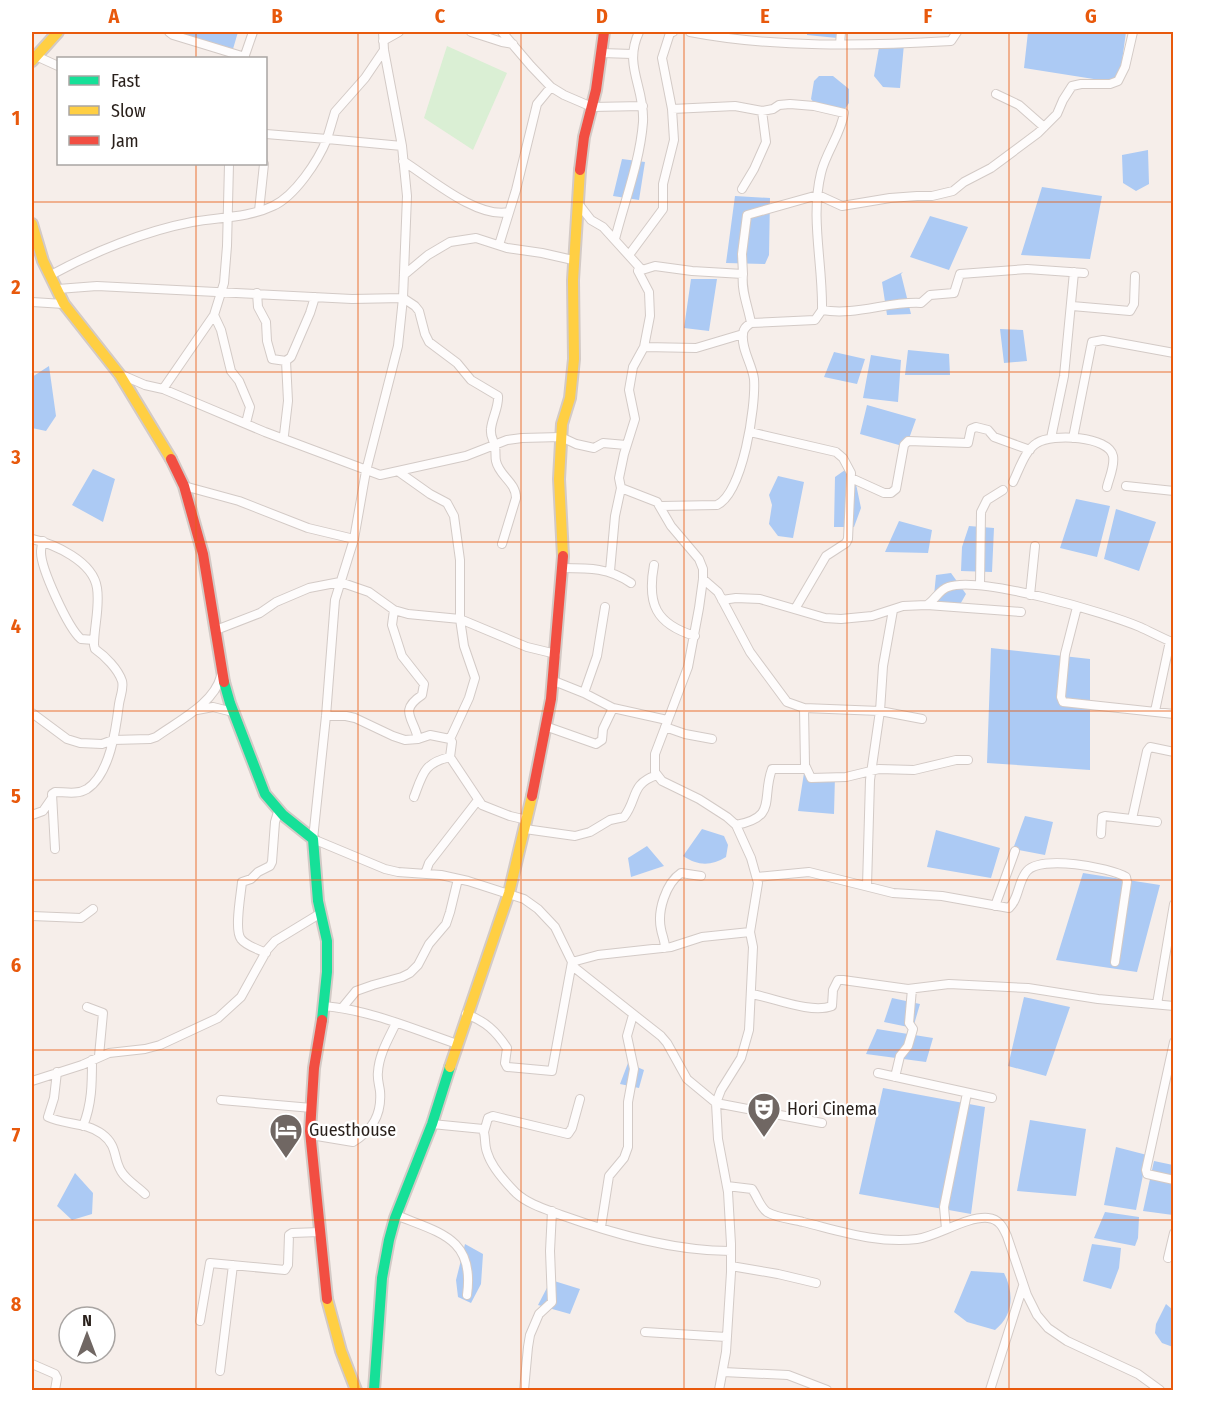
<svg xmlns="http://www.w3.org/2000/svg" width="1205" height="1422" font-family="'Fira Sans Condensed',sans-serif">
<rect width="100%" height="100%" fill="#f6eeea"/>
<path fill="#daefd4" d="M447 46 507 73 473 150 424 118Z"/>
<path fill="#accaf4" d="M172 32H238L233 49Z
M807 32H838L837 38 807 35Z
M1028 32H1126L1119 83 1024 68Z
M880 42 904 44 900 88 883 87 874 76Z
M819 76H833L849 89V103L842 113 818 108 811 99 814 81Z
M1148 150 1149 184 1136 191 1123 183 1122 155Z
M622 159 645 162 639 200 613 196Z
M1042 187 1102 196 1090 259 1021 255Z
M735 196 770 198 769 255 765 264 726 263Z
M930 216 968 227 949 270 910 257Z
M903 272 901 274 911 314 887 315 882 282Z
M691 279H717L709 331 684 328Z
M1000 329 1023 330 1027 361 1004 363Z
M908 350 949 354 950 375H905Z
M834 352 865 359 857 384 824 377Z
M871 355 901 360 898 402 863 398Z
M49 366 56 416 46 431 32 428V377Z
M867 405 916 419 906 447 860 434Z
M852 465 861 508 854 527H834L835 477Z
M93 469 115 479 103 522 72 505Z
M778 476 804 482 793 538 778 536 769 524 772 505 769 495Z
M1076 499 1110 506 1097 557 1060 548Z
M1116 509 1156 522 1139 571 1104 559Z
M899 521 932 530 928 553 885 552Z
M969 526 994 528 992 572 961 571 962 547Z
M951 573 966 594 958 608 933 606 936 575Z
M991 648 1090 659V770L987 763Z
M804 773 835 776 834 814 798 811Z
M1025 816 1053 822 1045 855 1013 849Z
M702 829 724 836 728 845 726 857C711 866 698 866 683 856Z
M936 830 1000 848 991 878 927 867Z
M647 846 664 866 631 877 628 858Z
M1083 873 1160 885 1137 972 1056 960Z
M1024 997 1070 1007 1046 1076 1008 1066Z
M892 998 920 1004 913 1028 884 1022Z
M877 1029 933 1038 926 1062 866 1054Z
M628 1063 644 1070 639 1088 620 1084Z
M883 1088 985 1107 971 1214 859 1194Z
M1030 1120 1086 1129 1076 1196 1017 1191Z
M1116 1147 1147 1155 1136 1210 1104 1205Z
M1154 1161 1173 1165V1215L1143 1211Z
M75 1173 93 1193 92 1214 72 1220 57 1206Z
M1105 1212 1139 1217 1138 1238 1135 1246 1094 1238Z
M465 1244 483 1254 481 1284 471 1303 458 1297 456 1280Z
M1092 1244 1121 1248 1119 1268 1111 1289 1083 1281Z
M971 1271 1004 1273C1014 1293 1014 1315 995 1330L967 1322 954 1312Z
M551 1280 580 1289 570 1314 538 1305Z
M1166 1304 1173 1310V1347L1162 1343 1155 1333 1156 1324Z"/>
<g fill="none" stroke-linecap="round" stroke-linejoin="round">
<defs>
<path id="street" d="M169 32 173 35 245 57
M383 32 384 50 402 146 407 196 403 298 398 346 366 471 354 539 335 600 326 716 313 839 385 869 398 872 441 875 468 881 524 899 538 909 555 927 575 968 661 1036 667 1043 687 1079 716 1103 822 1123
M471 32 502 42 513 44
M502 32 531 66 551 87 564 95 592 107 643 106
M690 32C773 48 866 46 951 41L957 32
M383 41 399 32
M840 44 841 32
M602 53 632 54
M36 56 58 66
M244 58 253 32
M996 94 1019 105 1044 127
M672 109 735 106 762 111 773 109 779 105 790 104 814 106 844 113C841 134 826 152 821 173 810 218 823 264 822 310
M266 134 327 139 335 112 365 78 384 50
M403 161C430 178 477 219 509 212
M742 189 754 169 766 142 762 111
M577 202 591 220 603 227 642 270 638 271 649 292 650 316 644 347 633 367 629 390 635 419 624 454 619 478 621 488 657 502 671 526 699 559 703 569V579L699 608 688 667 655 754V772L662 781 699 799 727 817 736 825 751 858 758 883 750 932 753 947 749 1030 741 1058 721 1090 716 1103 718 1139 728 1192 731 1244V1272L726 1352 719 1390
M259 211 264 164
M615 239C625 200 640 161 643 122 645 87 623 66 639 32
M499 245 516 190 537 104 551 87
M629 255 663 209V184L674 140 672 109 662 58 670 33 673 32
M642 270 655 266 692 271 743 274 742 254 747 215 818 195 842 206 890 198 917 196H932L953 191 964 182 991 168 1038 133 1057 114 1063 100 1072 86 1081 84H1110L1118 81 1125 67 1133 32
M743 274C741 291 748 306 751 323
M51 275C93 252 145 231 192 222 219 217 248 218 273 206 295 196 318 161 327 139L402 146
M404 275 428 255 450 242 476 238 507 248 542 253 573 260
M58 289 97 286 352 299 403 298 415 306 419 311 425 334 429 342 457 363 471 380 498 396C499 407 492 418 491 429 490 437 494 440 495 447 496 452 495 457 496 461 499 476 516 482 516 498L502 544
M257 293 258 307 266 322 267 341 272 359 286 361
M32 302 64 304
M1072 306 1130 311 1134 304 1135 276
M214 315 221 330 231 371 239 381 250 407 246 423
M644 347 696 348 743 334
M122 375 145 385 163 389 265 432 380 475 466 456 507 440 522 438 561 437 576 444 594 448 603 443 626 445
M163 389 214 315 224 283 227 246 229 164
M750 432 836 452 843 458 851 473 848 539 846 543 826 556 795 609
M284 435 288 401 286 361 291 357 310 313 315 297
M1051 438 1064 376 1074 272
M1073 438 1092 342 1103 340 1174 353
M399 472 430 494 447 503 454 516 460 560V619L464 646 475 678 469 698 450 739
M851 478 884 493H891L896 489 904 445 908 441 968 443 971 429 976 427 988 430 994 437 1030 450
M1013 482C1019 470 1025 450 1037 443 1052 433 1109 436 1113 456 1115 466 1109 478 1107 487
M184 486 239 501 308 528 354 539
M1126 486 1174 491
M661 506 717 505C743 493 756 406 754 379 752 364 741 349 743 334 743 328 747 326 751 323L815 320 822 310C856 316 888 301 921 303L930 295 954 293 960 274 1027 269 1084 273
M32 539C54 544 93 561 97 588 100 607 94 626 94 645L95 649C105 656 118 669 122 681 124 688 120 697 119 704 116 729 110 774 87 789 77 795 65 792 55 792L52 794 55 849
M43 541C42 545 41 548 41 551 40 567 68 628 81 639L94 640
M654 565C647 603 655 624 695 636
M563 568C590 568 609 568 631 583
M610 571 615 516 621 488
M703 579 718 592 750 652 787 702 804 708 880 711 870 780 867 886
M980 585 981 512 987 500 1003 490
M1030 595 1035 546
M722 600 736 598 760 599 825 618 841 619 872 616 903 606 927 605C935 600 939 590 948 587 979 575 1107 613 1140 627 1151 632 1162 638 1174 643
M927 605 1021 612
M605 607 597 656 584 693 613 708 667 720
M1077 607 1065 654 1061 697 1063 702 1174 714
M394 610 392 625 402 656 424 684 422 695C398 711 414 718 418 739
M893 610 883 666 880 711 922 719
M216 630 260 613 276 602 309 588 340 582 369 592 394 610 408 614 460 619 527 647 556 654
M554 681 584 693
M804 708 805 765 811 778 846 777 879 769 914 770 956 760H968
M197 710 213 707 233 712
M1155 711 1170 641
M32 713 67 739 80 743 102 744 113 740 150 739 156 737C178 721 214 704 221 676
M326 716H346L355 718 393 736 405 740 418 739 430 735 450 739 452 742 450 757 482 805 510 816 527 820
M545 726 596 744 602 740 603 729 613 708
M665 727 685 734 712 739
M414 797C423 773 424 763 450 757
M32 815 43 811 52 798
M1132 819 1147 751 1150 747 1174 752
M736 825C778 817 761 799 772 769H806
M525 829 575 836 590 832 610 820 624 817C638 799 630 784 657 775
M1101 834 1102 817 1105 816 1157 822
M425 874 429 863 478 800
M757 877 809 872 893 893 942 896 1009 908C1019 899 1018 881 1027 871 1041 855 1109 867 1126 877L1127 882 1115 962
M995 906 1015 851
M32 916 81 918 93 909
M665 948C665 940 662 936 661 929 657 911 666 883 681 873L701 876
M266 953C258 949 246 946 241 939 234 930 241 894 242 882L251 879 258 872 270 866 272 862 275 822 278 812
M752 994C774 998 811 1014 832 1006L833 990 838 980H843L908 989 949 984 1028 988 1098 999 1174 1006
M1157 1004 1174 904
M324 1006C370 1010 413 1029 457 1044
M87 1007 103 1013 99 1056
M342 1008 356 991 373 985 402 977 410 973 418 965 429 944 446 924 450 912 458 879
M466 1014C485 1021 496 1031 507 1048L505 1063 507 1067 552 1071 572 962 598 955 671 947 702 937 750 932
M1174 1042 1146 1170 1147 1174 1174 1180
M57 1072 54 1098 48 1117C65 1125 86 1122 102 1134 118 1146 113 1158 121 1171 126 1180 138 1187 145 1194
M878 1073 992 1098
M895 1077 900 1056 908 1046 913 1029 909 1023 912 989
M32 1081 82 1065 109 1053 145 1049 160 1045 218 1018 241 997 267 950 275 941 321 913
M221 1100 312 1108
M432 1124 483 1129C486 1136 484 1144 487 1152 491 1166 505 1182 516 1193 528 1204 545 1209 561 1215 614 1234 673 1251 730 1251
M83 1126C92 1104 92 1083 92 1060
M484 1132 488 1118 493 1116 568 1134 572 1128 580 1099
M311 1135 353 1142C373 1130 382 1114 380 1091 379 1084 377 1078 378 1072 379 1054 389 1038 396 1023
M727 1186 752 1189C757 1196 760 1207 767 1212 777 1218 792 1219 803 1222 840 1231 878 1244 917 1239 938 1236 967 1216 988 1218 999 1219 1003 1227 1007 1236L1027 1295 1037 1315 1048 1328 1067 1341 1138 1374 1160 1390
M396 1215C440 1233 475 1238 467 1295
M601 1227 609 1176 624 1158 628 1147V1102L634 1069 627 1036 633 1015
M946 1229 944 1207 967 1093
M1168 1258 1174 1233
M731 1266 778 1274 816 1283
M200 1321 210 1263 285 1270 288 1265 289 1235 292 1233 320 1232
M645 1332 726 1337
M32 1364 55 1374 57 1378 55 1390
M220 1371 233 1265
M723 1372 788 1375 827 1390
M524 1390 528 1347 530 1335 539 1314 552 1302 550 1251 552 1211
M990 1390 1023 1286"/>
<path id="fast" d="M224 682 230 703 265 794 283 815 313 839 318 901 327 941V972L322 1020
M374 1390 382 1278 389 1240 395 1218 432 1124 450 1067"/>
<path id="slow" d="M32 61 58 32
M32 224 43 261 64 304 120 375 171 459
M563 556 559 479 562 424 570 398 574 359 573 280 580 170
M450 1067 509 893 532 796
M327 1299 341 1351 356 1390"/>
<path id="jam" d="M580 170 584 137 596 90 604 32
M171 459 184 486 203 554 224 682
M532 796 551 699 563 556
M322 1020 314 1068 310 1131 327 1299"/>
</defs>
<use href="#street" stroke="#d3cac6" stroke-width="10"/>
<use href="#fast" stroke="#d3cac6" stroke-width="14"/>
<use href="#slow" stroke="#d3cac6" stroke-width="14"/>
<use href="#jam" stroke="#d3cac6" stroke-width="14"/>
<use href="#street" stroke="#fefcfc" stroke-width="8"/>
<use href="#fast" stroke="#16e098" stroke-width="10"/>
<use href="#slow" stroke="#ffcf43" stroke-width="10"/>
<use href="#jam" stroke="#f24e42" stroke-width="10"/>
</g>
<path fill="none" stroke="#e8590c" stroke-width="1.5" stroke-opacity="0.55" d="M196 32V58M358 32V1390M521 32V1390M684 32V1390M847 32V1390M1009 32V1390M196 164V1390M32 202H1174M32 372H1174M32 542H1174M32 711H1174M32 880H1174M32 1050H1174M32 1220H1174"/>
<defs>
<symbol id="theatre-pin" viewBox="-11 -11 22 30"><path d="M0 17L-7.5 6A9.5 9.5 0 1 1 7.5 6Z" fill="#706763" stroke="#fff"/><path d="M-5-5.5Q0-4 5-5.5V0Q5 5 0 6Q-5 5-5 0ZM-3.3-2.5H-1v1.5H-3.3ZM1-2.5H3.3v1.5H1ZM-2.8 1Q0 5.5 2.8 1Z" fill="#fff"/></symbol>
<symbol id="hotel-pin" viewBox="-11 -11 22 30"><path d="M0 17L-7.5 6A9.5 9.5 0 1 1 7.5 6Z" fill="#706763" stroke="#fff"/><path d="M-6-4.5h1.5V1H6V5H4.5V3h-9V5H-6ZM-4 0a1.8 1.8 0 1 1 3.6 0ZM.5 0V-2.5h3Q6-2.5 6 0Z" fill="#fff"/></symbol>
</defs>
<g fill-rule="evenodd">
<use href="#theatre-pin" x="745" y="1090" width="38" height="52"/>
<use href="#hotel-pin" x="267" y="1111" width="38" height="52"/>
</g>
<g text-anchor="middle" stroke-width="4.5" stroke-linejoin="round" paint-order="stroke">
<g font-size="18" fill="#281f1a" stroke="#fff" text-anchor="start">
<text x="787" y="1115">Hori Cinema</text>
<text x="309" y="1136">Guesthouse</text>
</g>
</g>
<rect width="1205" height="1422" fill="none" stroke="#ffffff" stroke-width="66"/>
<rect x="57" y="57" width="210" height="108" fill="#ffffff" stroke="#a9a5a3" stroke-width="1.5"/>
<rect x="69" y="76" width="30" height="9" fill="#16e098" stroke="#a9a5a3" stroke-width="1.5"/>
<text x="111" y="87" font-size="18" fill="#281f1a">Fast</text>
<rect x="69" y="106" width="30" height="9" fill="#ffcf43" stroke="#a9a5a3" stroke-width="1.5"/>
<text x="111" y="117" font-size="18" fill="#281f1a">Slow</text>
<rect x="69" y="136" width="30" height="9" fill="#f24e42" stroke="#a9a5a3" stroke-width="1.5"/>
<text x="111" y="147" font-size="18" fill="#281f1a">Jam</text>
<g transform="translate(87 1335)"><circle r="28" fill="#ffffff" stroke="#a9a5a3" stroke-width="1.5"/>
<path d="M0-4.5L10 22L0 15L-10 22Z" fill="#706763"/>
<text y="-9" font-size="16" font-weight="bold" text-anchor="middle" fill="#281f1a">N</text>
</g>
<rect x="33" y="33" width="1139" height="1356" fill="none" stroke="#e8590c" stroke-width="2"/>
<g font-size="20" text-anchor="middle" font-weight="bold" fill="#e8590c">
<text x="114" y="23">A</text>
<text x="277" y="23">B</text>
<text x="440" y="23">C</text>
<text x="602" y="23">D</text>
<text x="765" y="23">E</text>
<text x="928" y="23">F</text>
<text x="1091" y="23">G</text>
<text x="16" y="125">1</text>
<text x="16" y="294">2</text>
<text x="16" y="464">3</text>
<text x="16" y="633">4</text>
<text x="16" y="803">5</text>
<text x="16" y="972">6</text>
<text x="16" y="1142">7</text>
<text x="16" y="1311">8</text>
</g>
</svg>
